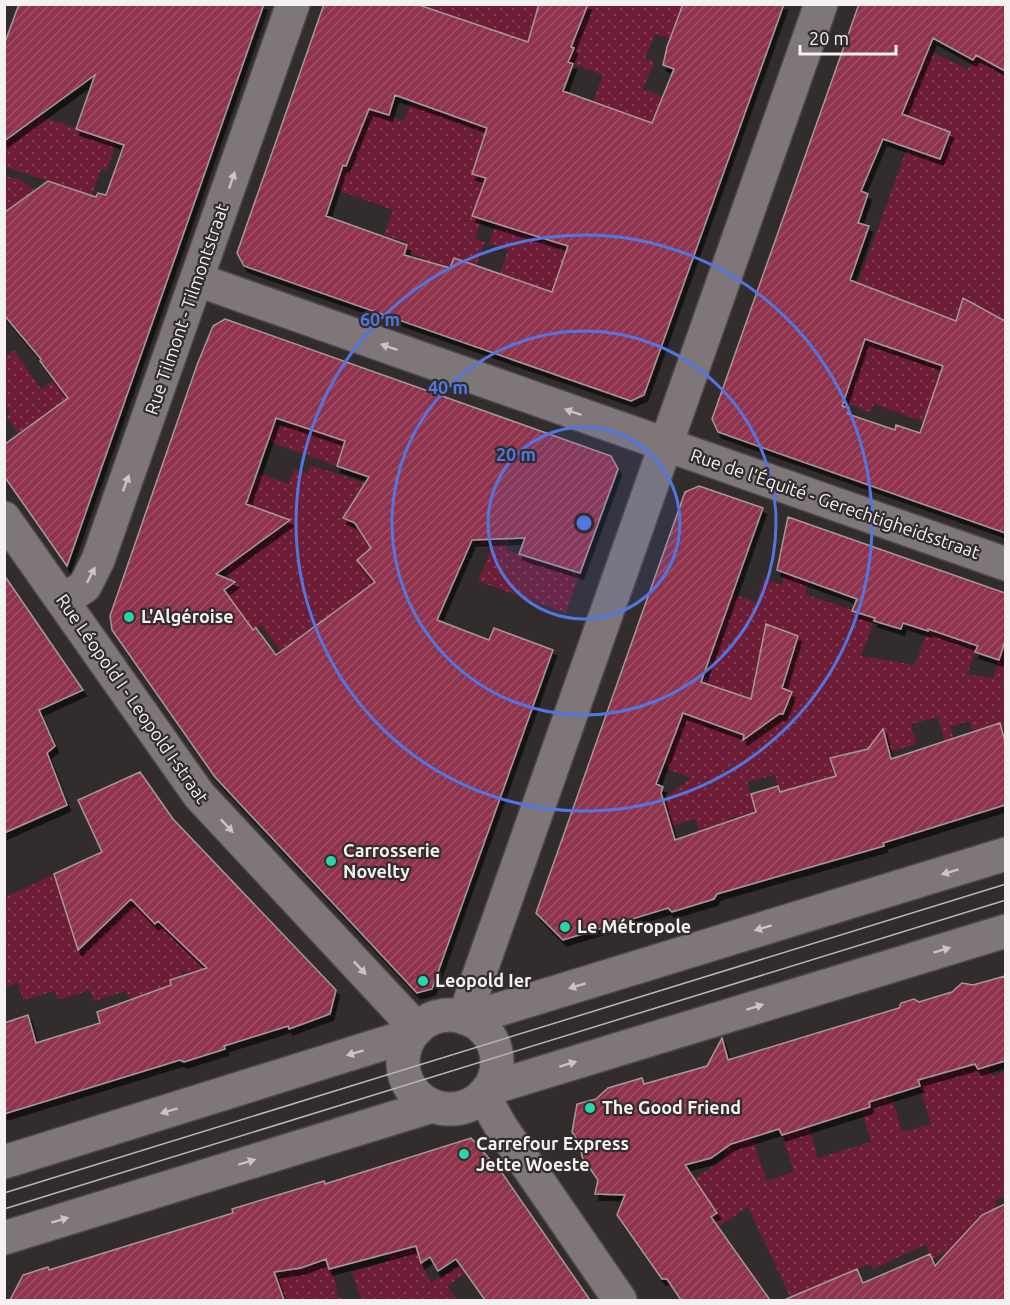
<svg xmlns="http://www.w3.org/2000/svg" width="1010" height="1305" font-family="Ubuntu,sans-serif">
<defs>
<pattern id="garden-dots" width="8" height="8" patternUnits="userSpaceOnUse" patternTransform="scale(1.5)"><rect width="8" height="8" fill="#6d1d36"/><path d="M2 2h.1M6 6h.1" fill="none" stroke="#823e54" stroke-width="1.8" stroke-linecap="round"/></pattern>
<pattern id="building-hatch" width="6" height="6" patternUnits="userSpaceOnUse" patternTransform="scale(1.5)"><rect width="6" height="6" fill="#8f314c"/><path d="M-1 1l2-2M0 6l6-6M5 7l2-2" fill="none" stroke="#9f4f66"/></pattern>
<filter id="shadow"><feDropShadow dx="3.5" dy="6" stdDeviation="0" flood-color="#0009"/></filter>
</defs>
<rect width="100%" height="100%" fill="#322c2d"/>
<path fill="url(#garden-dots)" d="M416 5H698L675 25 670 38 655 34 645 58 654 62 643 89 682 103 667 129 593 102 603 75Z
M929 51 968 69 976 55 1000 69 1005 59V336L982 324 987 311 977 305 969 326 937 313 920 358 943 366 924 422 874 404 870 412 842 402 841 360 856 365 865 339 893 349 910 302 858 283 907 148 942 161 946 147 890 125Z
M412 101 509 135 472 217 481 220 475 239 485 242 476 266 454 258 450 268 426 263 427 259 405 252 407 242 384 235 393 210 335 189 333 162 346 166 353 149 349 103 404 121Z
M40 116 117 142 107 170 101 169 92 195 5 167V141Z
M4 176 20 179 35 191 4 213Z
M496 223 568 247 548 303 526 283 500 274 508 250 489 244Z
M14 350 41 389 54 380 68 399 19 435 6 416 10 412 5 404 4 357Z
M289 413 346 436 337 466 264 440 270 423 284 428Z
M310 465 374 486 344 518 354 522 389 572 281 652 261 625 243 637 201 585 234 583 222 568 289 520 240 503 255 472 289 484 294 469 307 473Z
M472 513 509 538 506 550 580 573 566 613 478 581 492 547 472 540Z
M786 573 809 582 805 594 875 618 861 656 915 665 930 624 963 625 958 639 978 646 967 674 993 678 1003 649 1005 650V732L1003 733 1000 723 973 731 969 721 950 727 954 739 945 742 938 717 911 724 916 744 889 752 885 739 873 743 869 748 831 758 836 776 780 793 775 775 747 782 756 812 728 819 730 829 701 837 695 819 643 834 654 805 691 778 657 765 712 651 732 594 756 602 764 579 781 585Z
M54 874 78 949 140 891 136 904 155 924 161 919 204 930 185 948 194 956 197 954 217 975 201 977 181 970 182 976 170 980 172 986 129 999 126 991 94 1001 90 990 58 1000 55 991 23 1000 18 983 5 987 4 898Z
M942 1061 946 1072 975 1064 978 1069 989 1066 992 1076 1005 1071V1196L995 1201 998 1208 976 1218 981 1229 968 1230 956 1243 957 1247 932 1259 925 1245 873 1269 870 1264 818 1286 824 1300H808L804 1293 791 1299 748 1207 697 1241 690 1231 717 1213 701 1189 667 1197 725 1158 719 1138 749 1129 767 1181 794 1172 780 1129 809 1126 818 1158 871 1142 860 1104 891 1095 902 1132 931 1124 914 1068Z
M413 1235 430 1283 463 1262 469 1271 447 1286 457 1300H361L352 1272 389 1261 387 1254Z
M329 1255 338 1297 347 1300H284L271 1273 296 1265 301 1268Z"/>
<path fill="url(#building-hatch)" stroke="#a29a9b" stroke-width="1.5" fill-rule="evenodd" filter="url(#shadow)" d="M19 4H264L67 566 4 476V445L68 398 40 361 41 359 4 315V213L48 181 96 197 98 193 106 195 124 145 76 129 95 75 4 141V45Z
M324 4H416L528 42 539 4H588L571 47 574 48 568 62 573 64 563 91 652 123 674 69 663 65 667 47 683 4H784L644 395 631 401 244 266 237 253ZM395 95 487 128 472 174 486 178 472 216 568 246 552 292 457 259 454 258 450 268 404 255 407 245 326 216 343 165 346 166 369 109 389 115Z
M859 4H1005V71L976 55 973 60 933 38 902 114 950 132 940 159 883 139 861 191 868 194 858 223 869 226 850 280 956 321 963 298 1005 321V533L718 432 712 419ZM865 339 943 366 920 433 896 425 895 430 848 414 849 408 842 406Z
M225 319 611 456 618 469 580 573 519 554 525 538 472 540 437 620 489 640 494 628 553 650 432 989 417 993 215 777 112 630 110 616 197 365 213 326ZM276 418 345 441 337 466 369 477 343 518 355 523 371 548 357 560 375 582 276 655 256 628 253 630 224 590 235 582 216 574 290 520 246 504Z
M699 486 763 508 701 682 751 699 766 624 798 636 782 688 792 692 783 714H779L743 740 744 735 683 713 656 784 663 787 661 793 675 840 756 812 751 794 778 786 780 792 836 776 830 758 868 749 883 729 891 759 1000 723 1005 742V805L883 843 884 846 717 894 714 899 672 912 668 908 563 940 536 913 685 492Z
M788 517 1005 593V641L999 660 975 652 978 646 928 629V631L903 623 901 629 874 621 875 618 852 611 857 599 777 570Z
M4 575 83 690 39 710 55 746 47 753 67 805 4 833Z
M140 772 173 819 336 990 330 1014 289 1029 288 1026 224 1046 225 1049 184 1062 180 1060 4 1114V1023L28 1015 36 1043 100 1023 97 1012 171 985 170 980 207 968 158 921 155 924 131 899 78 950 54 874 102 852 78 800Z
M1005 976V1061L978 1069 975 1064 918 1080 920 1086 869 1102 870 1107 782 1135 779 1129 731 1144 711 1158 685 1165 717 1213 711 1217 770 1300H681L667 1279H662L617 1215 625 1195 595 1194 598 1180 582 1157 580 1144 572 1132 577 1104 596 1099 608 1088 642 1078 644 1084 707 1066 722 1038 728 1060 899 1008 901 1003 914 999 919 1002 952 992 962 983 973 985Z
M471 1138 502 1173 590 1300H485L456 1259 438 1271 430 1257 421 1263 416 1246 329 1269 326 1259 301 1268 274 1272 284 1300H10L23 1275 48 1267 49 1270 233 1213 232 1209 324 1181 325 1184Z
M1005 1204V1300H784L857 1269 863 1283 930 1254 935 1266 982 1215Z"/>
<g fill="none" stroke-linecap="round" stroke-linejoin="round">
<defs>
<path id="minor" d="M198 280 1006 564
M4 518 199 795 417 1029
M63 601 85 586 98 560 293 4
M464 1018 821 4
M483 1095 501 1127 620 1300"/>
<path id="tertiary" d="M403 1062a47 47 0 1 1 94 0a47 47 0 1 1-94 0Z
M472 1021 494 1011 1006 854
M488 1089 1006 931
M4 1162 411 1035
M4 1238 432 1106"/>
</defs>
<use href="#minor" stroke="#4f494a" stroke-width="36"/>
<use href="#tertiary" stroke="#4f494a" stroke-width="36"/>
<use href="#minor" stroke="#7e7678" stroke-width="33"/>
<use href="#tertiary" stroke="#7e7678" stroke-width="33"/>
<path stroke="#bbb6b7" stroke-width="1.5" d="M4 1193 1006 884
M4 1209 1006 900"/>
</g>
<defs><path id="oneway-solid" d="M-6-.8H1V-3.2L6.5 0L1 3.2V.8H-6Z" transform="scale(1.5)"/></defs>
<g fill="#cbc5c7">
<use href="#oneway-solid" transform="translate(232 180) rotate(-71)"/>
<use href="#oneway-solid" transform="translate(389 347) rotate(-161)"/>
<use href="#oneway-solid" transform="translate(573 412) rotate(-161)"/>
<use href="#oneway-solid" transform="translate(126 483) rotate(-70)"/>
<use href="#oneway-solid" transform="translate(91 575) rotate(-63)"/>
<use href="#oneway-solid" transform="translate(227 826) rotate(47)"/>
<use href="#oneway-solid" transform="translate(950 872) rotate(163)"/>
<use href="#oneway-solid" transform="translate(763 928) rotate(163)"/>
<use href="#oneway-solid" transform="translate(942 950) rotate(-17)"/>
<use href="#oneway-solid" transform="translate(360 968) rotate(47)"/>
<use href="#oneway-solid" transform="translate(577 986) rotate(163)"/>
<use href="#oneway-solid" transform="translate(755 1007) rotate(-17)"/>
<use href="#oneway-solid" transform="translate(355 1053) rotate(163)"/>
<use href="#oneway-solid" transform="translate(568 1064) rotate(-17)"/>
<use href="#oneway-solid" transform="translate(169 1111) rotate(163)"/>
<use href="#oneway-solid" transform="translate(247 1162) rotate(-17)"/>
<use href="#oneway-solid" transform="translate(60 1220) rotate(-17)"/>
</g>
<circle cx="584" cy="523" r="96" fill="#5376de" fill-opacity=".12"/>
<g fill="none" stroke="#5376de" stroke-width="3">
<circle cx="584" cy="523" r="96"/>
<circle cx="584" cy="523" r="192"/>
<circle cx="584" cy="523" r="288"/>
</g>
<g fill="#2bd5ac" stroke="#322c2d" stroke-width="2">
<circle cx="129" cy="617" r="6"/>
<circle cx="331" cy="861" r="6"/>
<circle cx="565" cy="927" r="6"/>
<circle cx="423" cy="981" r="6"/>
<circle cx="590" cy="1108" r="6"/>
<circle cx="464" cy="1154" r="6"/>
</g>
<g text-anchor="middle" stroke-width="4.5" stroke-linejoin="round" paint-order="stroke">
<g font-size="18" fill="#f5f0f1" stroke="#322c2d">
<text transform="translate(187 309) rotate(-71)" y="6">Rue Tilmont - Tilmontstraat</text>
<text transform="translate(835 504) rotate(19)" y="6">Rue de l'Équité - Gerechtigheidsstraat</text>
<text transform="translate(132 699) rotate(55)" y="6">Rue Léopold I - Leopold I-straat</text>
</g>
<g font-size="18" font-weight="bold" fill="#f5f0f1" stroke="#322c2d" text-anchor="start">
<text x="141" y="623">L'Algéroise</text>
<text x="343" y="857">Carrosserie<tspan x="343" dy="21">Novelty</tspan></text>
<text x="577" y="933">Le Métropole</text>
<text x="435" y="987">Leopold Ier</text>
<text x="602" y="1114">The Good Friend</text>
<text x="476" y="1150">Carrefour Express<tspan x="476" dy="21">Jette Woeste</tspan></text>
</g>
</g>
<circle cx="584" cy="523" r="9" fill="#5376de" stroke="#322c2d" stroke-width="3"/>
<g font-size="18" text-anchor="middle" font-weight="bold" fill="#5376de" stroke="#322c2d" stroke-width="4.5" stroke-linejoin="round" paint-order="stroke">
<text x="380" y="326">60 m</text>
<text x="448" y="394">40 m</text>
<text x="516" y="461">20 m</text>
</g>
<rect width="1010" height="1305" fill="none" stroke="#f5f0f1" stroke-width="12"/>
<path d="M800 45v9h96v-9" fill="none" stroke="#f5f0f1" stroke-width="3"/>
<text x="809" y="45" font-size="18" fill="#f5f0f1" stroke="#322c2d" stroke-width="4.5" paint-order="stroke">20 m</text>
</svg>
